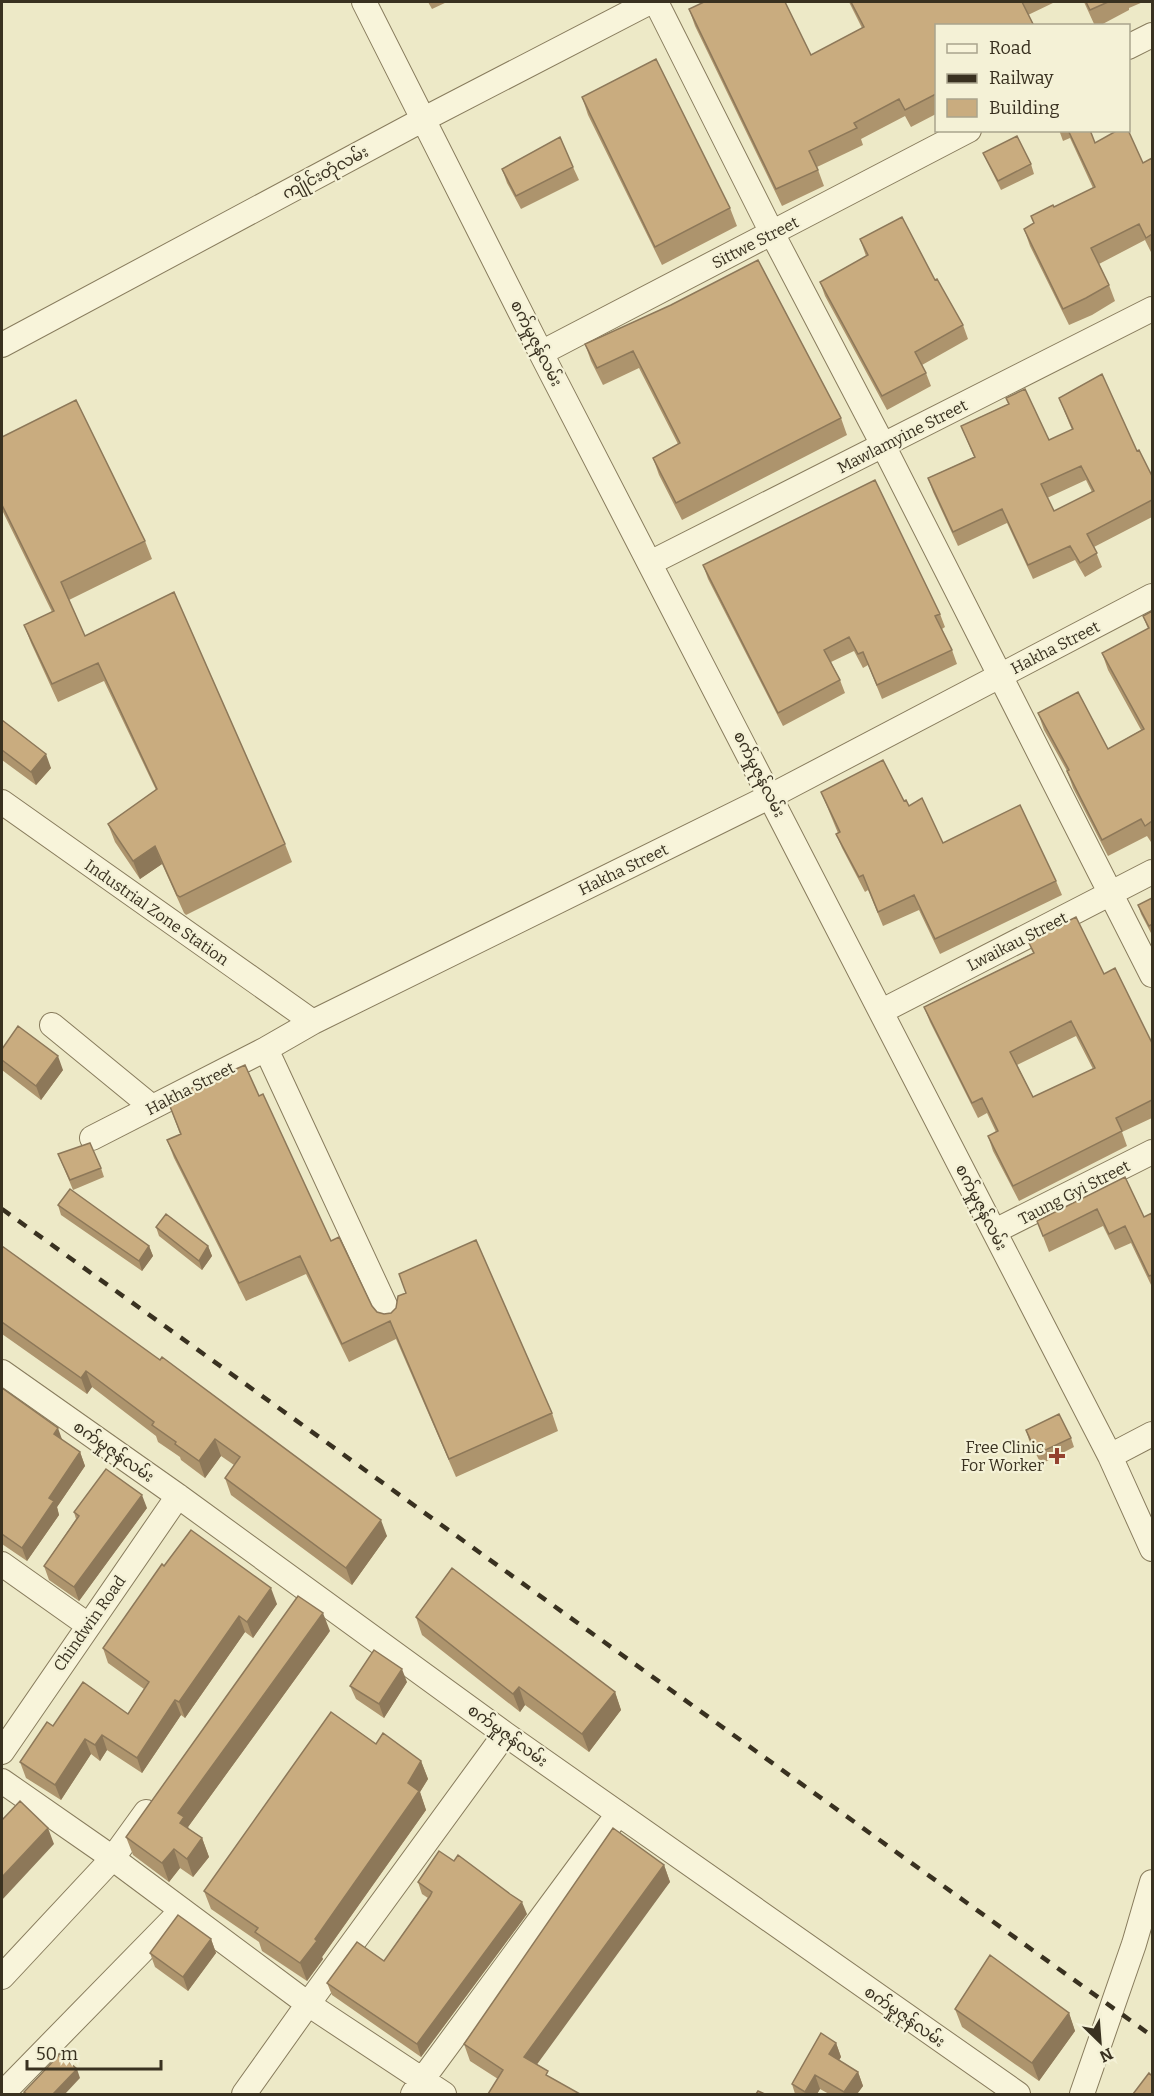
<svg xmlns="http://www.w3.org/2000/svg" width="1154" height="2096" font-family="Bitter,'Noto Sans Myanmar',serif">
<rect width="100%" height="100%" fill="#ede9c7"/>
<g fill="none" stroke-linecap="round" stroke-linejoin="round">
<defs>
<path id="minor" d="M364 2 541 353 1110 1456 1152 1549
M656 2 772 233 883 445 1152 975
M1128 47 1152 35
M2 345 424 119 650 2
M541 353 969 130
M650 563 1152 309
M2 802 313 1022
M882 1011 1152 872
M52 1025 152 1107
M266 1049 391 1318
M92 1138 266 1049 313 1022 771 796 1152 596
M995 1231 1152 1152
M2 1372 178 1496 505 1734 1018 2094
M1110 1456 1152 1434
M2 1564 88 1625
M2 1752 178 1496
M2 1781 104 1852 308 2004 444 2094
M2 1977 112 1859 146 1812
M2 2094 182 1910
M244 2094 308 2004 505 1734
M413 2094 422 2080 618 1814
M1082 2094 1134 1944 1152 1882"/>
</defs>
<use href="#minor" stroke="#887c5d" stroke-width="26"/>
<use href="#minor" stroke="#f8f4da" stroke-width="24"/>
<path stroke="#393120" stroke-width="4.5" stroke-dasharray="10 10" stroke-linecap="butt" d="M2 1209 1152 2036"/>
</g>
<path fill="#ad946d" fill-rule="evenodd" d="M428 2H447L432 9Z
M849 2H1055L1028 15 936 26V114L911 127 905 116 861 139 863 145 817 167 824 186 782 206 695 26 689 9 811 55 862 28Z
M1084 2H1143L1129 8V10L1099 26H1095Z
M582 97 730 208 737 226 662 265 588 115Z
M1059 130H1090L1095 143 1143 163 1152 158V254L1145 240 1099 264 1109 285 1115 301 1092 315 1069 325 1030 246 1024 229 1034 224 1031 216 1054 207 1093 188 1070 138 1063 141Z
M983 153 1031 164 1034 174 1001 190 987 162Z
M573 167 579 180 521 209 507 183 502 169Z
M860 239 935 280 963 325 968 339 922 365 926 373 931 386 887 410 825 296 820 282 866 256Z
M671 305 841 418 847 435 682 520 659 475 653 458 678 444 639 368 603 385 591 361 585 344Z
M1006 398 1049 440 1072 430 1059 398 1137 451 1152 476V517L1094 547 1102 567 1085 577 1075 560 1033 579 1007 523 958 546 933 492 928 478 974 457 961 426 1008 404ZM1086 480 1092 492 1054 511 1047 498Z
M2 437 145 541 152 559 69 600 85 636 285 844 292 862 186 915 184 913 162 864 140 879 115 842 108 824 156 790 104 681 58 702 31 643 24 625 52 612 2 510Z
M703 565 940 614 945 627 942 629 952 650 957 664 882 699 868 665 863 668 854 651 831 662 840 680 845 693 783 726 708 579Z
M1152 611V842H1151L1147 836 1108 856 1073 788 1067 771 1044 730 1038 713 1108 749 1141 730 1108 670 1102 653 1148 629 1143 616Z
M2 720 51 768 36 785 2 760Z
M821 792 904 801 943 843 1056 881 1062 895 940 954 919 910 883 926 868 890 865 892 842 848 836 834 838 833Z
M1152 898V935L1141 914 1138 905Z
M1028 941 1104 974 1152 1043V1118L1122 1132 1127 1146 1019 1201 993 1151 988 1136 996 1132 987 1113 978 1118 930 1022 924 1007 1033 953ZM1076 1036 1093 1069 1033 1097 1017 1065Z
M2 1049 63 1070 41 1100 2 1070Z
M259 1096 331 1241 372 1306 377 1312 384 1314 391 1313 396 1308 406 1293 399 1274 552 1413 558 1431 456 1477 396 1339 349 1362 306 1274 246 1301 174 1158 167 1140 180 1134 167 1099Z
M58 1154 101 1168 104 1177 73 1190Z
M1125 1177 1144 1217 1152 1213V1287L1131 1243 1115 1250 1103 1226 1049 1252 1037 1221Z
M58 1205 149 1246 153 1256 142 1271 61 1215Z
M156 1227 208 1246 212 1256 202 1270 159 1236Z
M2 1246 387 1536 352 1585 231 1495 225 1478 234 1465 221 1456 205 1478 181 1460 180 1457 158 1442 156 1436 92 1387 87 1394 2 1334Z
M2 1388 62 1440 80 1452 85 1466 57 1507 59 1515 27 1561 2 1544Z
M1026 1430 1071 1438 1074 1447 1041 1464 1029 1440Z
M147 1508 79 1601 49 1580 44 1566 76 1519 74 1512Z
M164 1566 277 1604 253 1638 245 1632 185 1718 181 1715 142 1773 107 1750 100 1761 91 1754 61 1800 26 1778 20 1762 53 1726 128 1714 144 1689 108 1663 103 1648Z
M416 1617 615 1692 621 1710 589 1752 525 1705 520 1712 422 1635Z
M330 1631 188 1827 189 1829 202 1838 209 1857 193 1877 180 1868 169 1882 133 1855 126 1837Z
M407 1682 384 1718 356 1699 350 1686Z
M376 1744 421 1761 428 1779 420 1792 426 1810 322 1957 323 1959 307 1981 262 1951 259 1942 211 1909 204 1891Z
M664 1865 670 1882 498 2079 470 2061 464 2044Z
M418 1882 527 1914 421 2057 332 1995 327 1983 384 1961 428 1898 422 1894Z
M211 1939 216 1953 188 1991 155 1967 150 1953Z
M955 2009 1069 2013 1075 2031 1039 2081 962 2027Z
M836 2043 841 2057 839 2060 858 2072 863 2086 857 2094H829L820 2089 817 2094H795L792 2084Z"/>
<path fill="#8d7859" d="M46 754 51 768 36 785 31 772Z
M155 846 162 864 140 879 133 861Z
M58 1056 63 1070 41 1100 36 1086Z
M149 1246 153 1256 142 1271 139 1261Z
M208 1246 212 1256 202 1270 199 1261Z
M86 1371 92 1387 87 1394 81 1378Z
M58 1428 63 1442 54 1434Z
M215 1439 221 1456 205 1478 199 1461Z
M80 1452 85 1466 57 1507 59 1515 27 1561 22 1548 49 1498Z
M142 1495 147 1508 79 1601 74 1587Z
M381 1520 387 1536 352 1585 346 1568Z
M271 1588 277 1604 253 1638 247 1622Z
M323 1613 330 1631 188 1827 191 1835 180 1823 178 1813Z
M239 1616 245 1632 185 1718 179 1702Z
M402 1669 407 1682 384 1718 379 1704Z
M519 1687 525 1705 520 1712 513 1694Z
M615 1692 621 1710 589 1752 582 1734Z
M175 1700 181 1715 142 1773 137 1758Z
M102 1735 107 1750 100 1761 95 1745Z
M85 1739 91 1754 61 1800 55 1785Z
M421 1761 428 1779 420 1792 426 1810 322 1957 323 1959 307 1981 300 1963Z
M48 1828 54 1844 2 1900V1877Z
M202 1838 209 1857 193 1877 187 1859Z
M174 1849 180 1868 169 1882 162 1863Z
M664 1865 670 1882 530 2074 524 2057Z
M522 1902 527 1914 421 2057 417 2044Z
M211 1939 216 1953 188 1991 183 1977Z
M1069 2013 1075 2031 1039 2081 1032 2063Z
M836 2043 841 2057 834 2068 829 2054Z
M77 2069 80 2078 65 2094H53Z
M858 2072 863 2086 857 2094H844V2092Z
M815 2075 820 2089 817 2094H806L805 2092Z"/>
<path fill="#c9ac7f" stroke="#8d7859" stroke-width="1.5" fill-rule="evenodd" d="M704 2H785L811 55 864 27 851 2H1022L1034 26H936V94L905 110 899 99 854 123 857 128 809 151 818 170 776 189 689 9Z
M1086 2H1108L1090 10Z
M656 59 730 208 655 247 582 97Z
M1068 130H1090L1095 143 1118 130H1128L1143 163 1152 158V234L1146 238 1139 224 1091 248 1109 285 1086 298 1063 309 1024 229 1034 223 1031 216 1053 205 1054 207 1095 187Z
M1017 136 1031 164 998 181 983 153Z
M560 137 573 167 516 196 502 169Z
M902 217 935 280 937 279 963 325 915 352 926 373 882 396 820 282 868 255 860 239Z
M758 260 841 418 676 503 653 458 680 443 633 351 597 368 585 344 671 305Z
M1102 374 1137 451 1139 450 1152 476V500L1087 534 1097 553 1080 563 1070 546 1028 565 1002 509 953 532 928 478 975 457 961 426 1009 404 1006 398 1025 389 1049 440 1073 429 1059 398ZM1081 466 1094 491 1054 511 1041 484Z
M76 400 145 541 61 582 85 636 174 592 285 844 180 897 177 895 155 846 133 861 108 824 157 789 98 663 52 684 24 625 54 611 2 505V437Z
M875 480 940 614 935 616 952 650 877 685 863 652 858 654 849 637 824 650 840 680 778 713 703 565Z
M1152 611V821L1145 826 1141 819 1102 840 1067 771 1069 770 1038 713 1078 692 1108 749 1144 729 1102 653 1149 628 1143 616Z
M2 720 46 754 31 772 2 750Z
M883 760 904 801 906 800 909 806 922 798 943 843 1020 805 1056 881 935 939 914 895 878 912 863 875 859 877 836 834 840 832 821 792Z
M1152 898V924L1149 926 1138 905Z
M1076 917 1104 974 1115 968 1152 1043V1100L1116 1118 1122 1131 1013 1186 988 1136 998 1131 982 1098 972 1103 924 1007 1034 953 1028 941ZM1071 1021 1095 1068 1033 1097 1010 1052Z
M18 1026 58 1056 36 1086 2 1060V1049Z
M245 1065 259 1096 263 1094 331 1241 339 1237 372 1306 377 1312 384 1314 391 1313 396 1308 398 1296 406 1293 399 1274 476 1240 552 1413 449 1459 390 1321 342 1344 300 1256 239 1283 167 1140 181 1134 167 1099Z
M90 1143 101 1168 70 1180 58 1154Z
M1125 1177 1144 1217 1152 1213V1275L1149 1276 1125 1226 1109 1234 1097 1209 1043 1236 1037 1221Z
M70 1189 149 1246 139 1261 58 1205Z
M166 1214 208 1246 199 1261 156 1227Z
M2 1246 160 1360 162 1357 381 1520 346 1568 225 1478 240 1457 215 1439 199 1461 175 1444 176 1442 152 1425 154 1422 86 1371 81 1378 2 1322Z
M2 1388 58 1428 54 1434 80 1452 49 1498 54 1501 22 1548 2 1534Z
M1059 1414 1071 1438 1037 1454 1026 1430Z
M106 1469 142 1495 74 1587 44 1566 79 1516 74 1512Z
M191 1530 271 1588 247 1622 239 1616 179 1702 175 1700 137 1758 102 1735 95 1745 85 1739 55 1785 20 1762 47 1722 53 1726 83 1682 128 1714 149 1682 103 1648 162 1564 164 1566Z
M452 1568 615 1692 582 1734 519 1687 513 1694 416 1617Z
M298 1596 323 1613 178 1813 184 1817 180 1823 202 1838 187 1859 174 1849 162 1863 126 1837Z
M374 1650 402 1669 379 1704 350 1686Z
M331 1712 376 1744 383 1733 421 1761 408 1783 419 1791 315 1939 317 1941 300 1963 255 1932 258 1928 204 1891Z
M20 1801 48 1828 2 1877V1820Z
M613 1828 664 1865 524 2057 548 2071 546 2075 580 2094H488L503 2070 464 2044Z
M439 1851 454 1861 458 1855 510 1894 522 1902 417 2044 327 1983 357 1942 384 1961 430 1896 432 1892 418 1882Z
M178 1915 211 1939 183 1977 150 1953Z
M990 1955 1069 2013 1032 2063 955 2009Z
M821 2033 836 2043 829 2054 858 2072 844 2092 815 2075 805 2092 792 2084Z
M60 2054 77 2069 53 2094H27L24 2092Z
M1149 2073 1152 2076V2094H1133Z
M758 2091 765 2094H756Z"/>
<path fill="#94422f" stroke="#f4f1d6" stroke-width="2" d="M1054 1447h6v6h6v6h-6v6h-6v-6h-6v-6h6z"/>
<g text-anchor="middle" stroke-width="4.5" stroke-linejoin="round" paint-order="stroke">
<g font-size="16" fill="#393120" stroke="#f4f1d6">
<text transform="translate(325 172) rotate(-28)" y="6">ကျိုင်းတုံလမ်း</text>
<text transform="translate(755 242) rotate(-27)" y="6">Sittwe Street</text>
<text transform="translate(537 343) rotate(63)" y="6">စက်မှုဇုန်လမ်း</text>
<text transform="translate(902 436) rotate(-27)" y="6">Mawlamyine Street</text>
<text transform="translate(1055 647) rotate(-27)" y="6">Hakha Street</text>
<text transform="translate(760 774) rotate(63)" y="6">စက်မှုဇုန်လမ်း</text>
<text transform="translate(623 869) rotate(-26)" y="6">Hakha Street</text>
<text transform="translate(157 912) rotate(35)" y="6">Industrial Zone Station</text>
<text transform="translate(1017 941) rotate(-27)" y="6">Lwaikau Street</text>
<text transform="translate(190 1088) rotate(-27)" y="6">Hakha Street</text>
<text transform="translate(1074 1192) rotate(-27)" y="6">Taung Gyi Street</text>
<text transform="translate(982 1207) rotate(63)" y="6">စက်မှုဇုန်လမ်း</text>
<text transform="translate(114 1451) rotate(35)" y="6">စက်မှုဇုန်လမ်း</text>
<text transform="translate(89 1623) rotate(-55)" y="6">Chindwin Road</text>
<text transform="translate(508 1735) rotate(36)" y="6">စက်မှုဇုန်လမ်း</text>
<text transform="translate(905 2016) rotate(35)" y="6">စက်မှုဇုန်လမ်း</text>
</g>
<g font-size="16" fill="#393120" stroke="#f4f1d6" text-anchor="end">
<text x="1044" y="1453">Free Clinic<tspan x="1044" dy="18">For Worker</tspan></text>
</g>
</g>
<rect width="1154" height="2096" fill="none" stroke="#393120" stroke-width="6"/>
<rect x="935" y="24" width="195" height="108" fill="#f4f1d6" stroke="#a9a48d" stroke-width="1.5"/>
<rect x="947" y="44" width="30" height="9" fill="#f8f4da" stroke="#a9a48d" stroke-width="1.5"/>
<text x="989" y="54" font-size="18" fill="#393120">Road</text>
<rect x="947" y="74" width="30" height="9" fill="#393120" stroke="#a9a48d" stroke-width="1.5"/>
<text x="989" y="84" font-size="18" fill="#393120">Railway</text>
<rect x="947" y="99" width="30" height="18" fill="#c9ac7f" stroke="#a9a48d" stroke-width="1.5"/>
<text x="989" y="114" font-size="18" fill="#393120">Building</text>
<g transform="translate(1100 2042) rotate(155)" stroke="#f4f1d6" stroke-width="4.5" paint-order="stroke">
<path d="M0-4.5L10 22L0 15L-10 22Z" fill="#393120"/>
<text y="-9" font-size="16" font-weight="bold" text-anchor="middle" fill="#393120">N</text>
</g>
<path d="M27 2060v9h134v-9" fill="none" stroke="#393120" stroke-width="3"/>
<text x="36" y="2060" font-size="18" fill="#393120" stroke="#f4f1d6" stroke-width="4.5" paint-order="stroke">50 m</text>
</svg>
